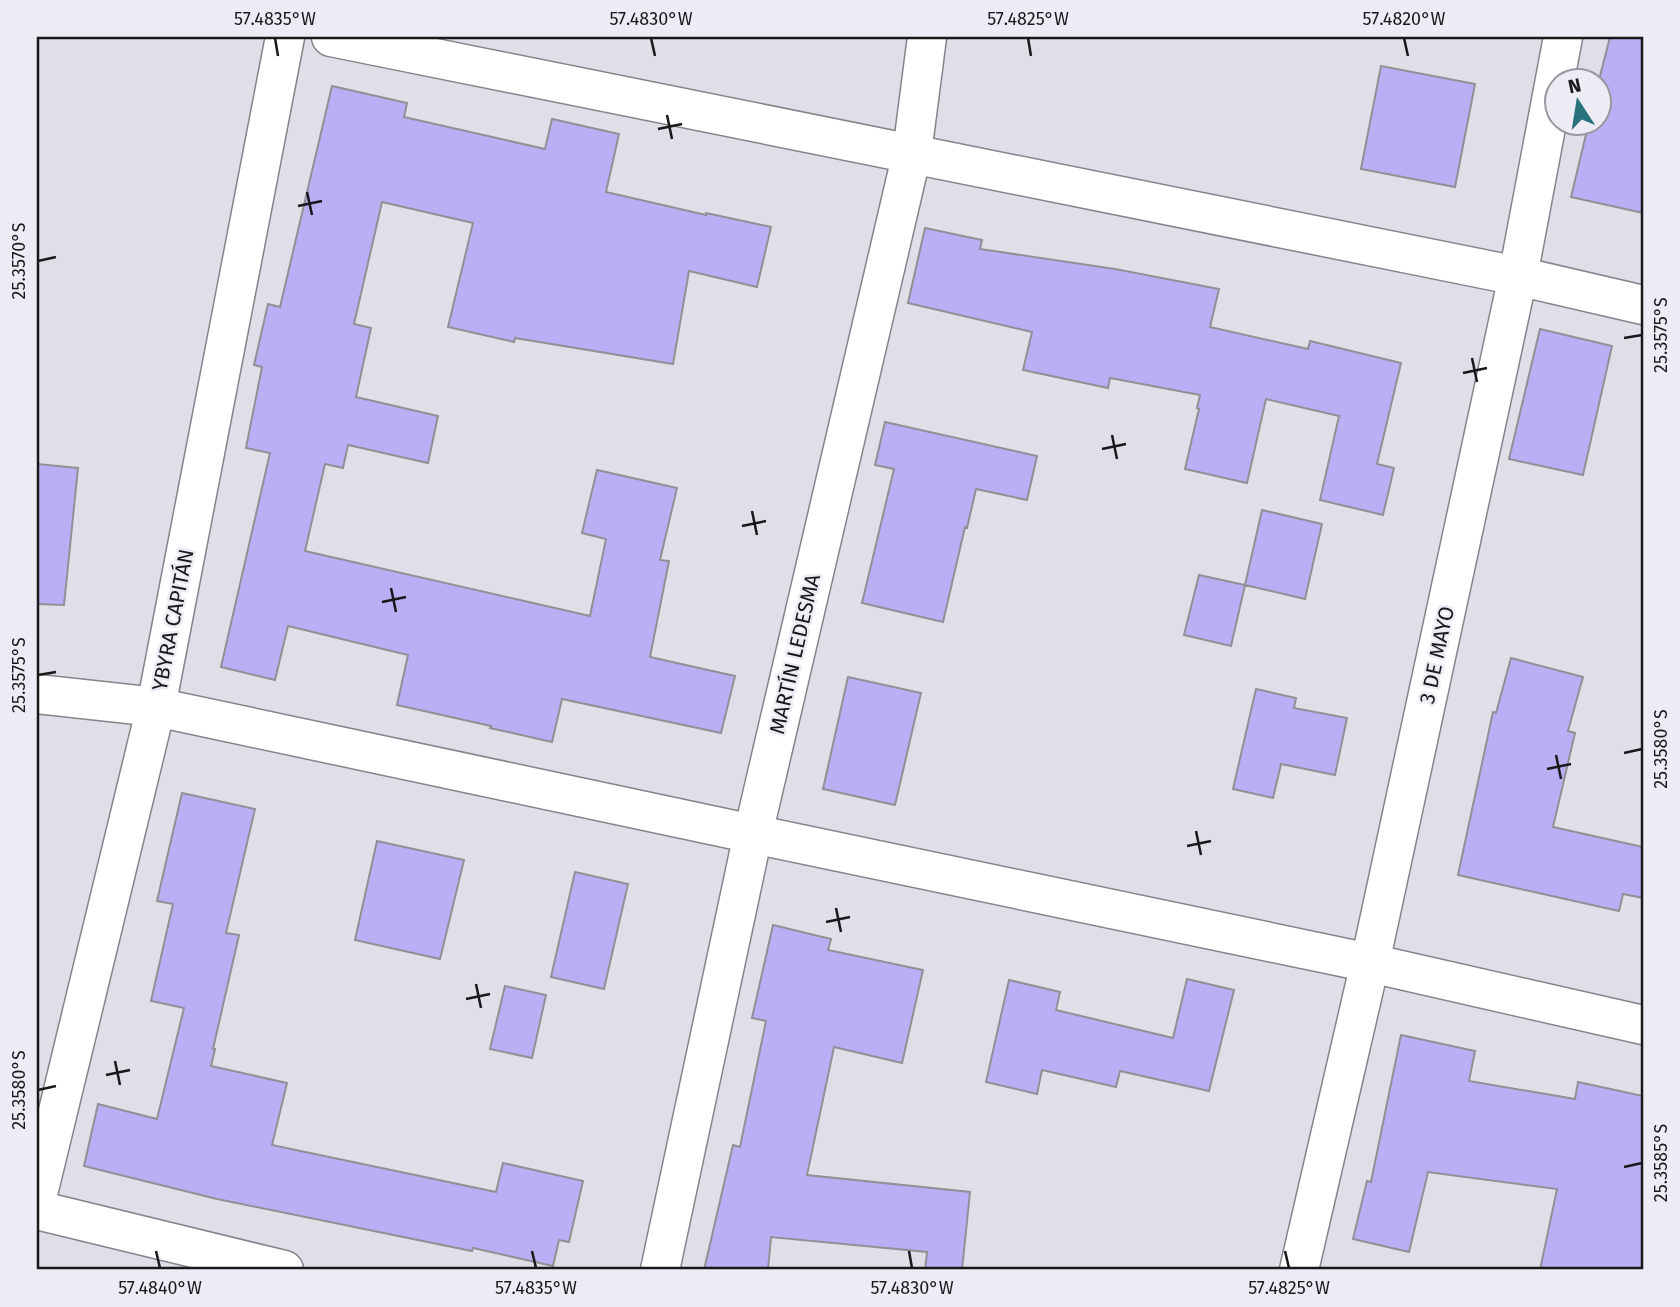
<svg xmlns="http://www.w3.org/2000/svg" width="1680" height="1307" font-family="'Fira Sans',sans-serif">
<rect width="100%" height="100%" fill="#e0dfe7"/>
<path fill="#baaff4" stroke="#909096" stroke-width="2" d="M1610 37H1643V213L1571 197 1589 122H1600L1599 80Z
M1381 66 1475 84 1455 187 1361 169Z
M332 86 407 103 404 117 545 149 552 119 619 134 606 192 706 215V213L771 227 757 287 689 271 673 364 515 338 514 342 448 327 473 223 382 202 354 324 371 328 356 397 438 416 428 463 348 445 343 468 325 464 305 551 590 616 606 539 582 533 597 470 677 488 660 560 669 561 650 657 735 676 721 733 562 699 552 742 490 728 491 726 397 705 408 655 288 626 275 680 221 667 270 453 246 448 262 367 254 365 268 304 280 307Z
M925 228 982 240 980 249 1115 269 1219 289 1210 327 1308 349 1310 341 1401 363 1377 464 1394 468 1383 515 1320 500 1339 416 1266 399 1247 483 1185 469 1199 409 1197 408 1200 395 1110 378 1108 388 1023 370 1032 332 908 303Z
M1540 329 1612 346 1583 475 1509 459Z
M885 422 1037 456 1027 500 976 489 967 528 965 527 943 622 862 603 894 469 875 465Z
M37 464 78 468 64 605 37 604Z
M1262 510 1322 524 1305 599 1245 585Z
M1199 575 1245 585 1231 646 1184 635Z
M1511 658 1583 677 1568 731 1575 733 1553 827 1643 847V898L1623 894 1619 911 1458 875 1493 712 1496 713Z
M848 677 921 693 895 805 823 789Z
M1256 689 1296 698 1294 708 1347 718 1335 775 1281 764 1273 798 1233 789Z
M182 793 255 809 226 933 239 935 213 1049H215L211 1066 287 1083 272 1145 496 1192 503 1163 583 1181 569 1242 559 1240 553 1266 473 1248 472 1251 217 1199 84 1166 98 1104 157 1119 184 1008 151 1001 173 904 157 901Z
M377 841 464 860 440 959 355 940Z
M575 872 628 884 604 989 551 977Z
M773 925 831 939 828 950 923 970 902 1063 834 1047 807 1175 970 1192 962 1270H925L927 1252 771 1237 768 1270H704L733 1145 740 1147 766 1021 752 1018Z
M1187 979 1234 990 1209 1091 1120 1071 1116 1087 1042 1070 1037 1094 986 1082 1009 980 1060 992 1056 1010 1173 1038Z
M505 986 546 995 532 1058 490 1049Z
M1401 1035 1475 1051 1469 1081 1575 1099 1578 1082 1643 1096V1270H1540L1557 1189 1428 1172 1409 1252 1353 1239 1367 1181 1371 1182Z"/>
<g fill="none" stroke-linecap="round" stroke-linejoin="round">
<defs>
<path id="minor" d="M331 37 1518 276 1643 305
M37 694 156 707 753 834 1370 963 1643 1025
M37 1198 156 707 285 37
M37 1210 284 1270
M660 1270 753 834 912 153 927 37
M1299 1270 1370 963 1518 276 1563 37"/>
</defs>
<use href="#minor" stroke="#85848b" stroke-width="41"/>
<use href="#minor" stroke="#fff" stroke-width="38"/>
</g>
<path fill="none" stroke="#19181b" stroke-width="2.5" d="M275 38 278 56M651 38 655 56M1028 38 1031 56M1404 38 1408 56M667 115 672 139M658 129 682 124M307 192 312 215M298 206 322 201M38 261 56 257M1624 338 1642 335M1472 358 1477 382M1463 373 1487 368M1112 435 1117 459M1102 449 1126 444M752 511 757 535M742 526 766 521M391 588 396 612M382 602 406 597M38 675 56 672M1624 753 1642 749M1556 755 1561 779M1547 769 1571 764M1196 831 1201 855M1187 846 1211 841M836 908 841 932M826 922 850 917M476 984 481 1008M466 999 490 994M115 1061 120 1085M106 1075 130 1070M38 1090 56 1086M1624 1167 1642 1163M156 1251 160 1268M532 1251 536 1268M909 1251 912 1268M1285 1251 1289 1268"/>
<g text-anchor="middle" stroke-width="5" stroke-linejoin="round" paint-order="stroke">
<g font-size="21" fill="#19181b" stroke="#edecf4">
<text transform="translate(173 620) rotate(-79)" y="7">YBYRA CAPITÁN</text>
<text transform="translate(795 654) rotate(-77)" y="7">MARTÍN LEDESMA</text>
<text transform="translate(1437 655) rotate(-78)" y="7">3 DE MAYO</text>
</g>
</g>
<rect width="1680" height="1307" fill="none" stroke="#edecf4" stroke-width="77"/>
<g transform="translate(1578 102) rotate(348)"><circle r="33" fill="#edecf4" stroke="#98979d" stroke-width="2"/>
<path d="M0-5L12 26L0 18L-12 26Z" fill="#29717b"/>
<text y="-10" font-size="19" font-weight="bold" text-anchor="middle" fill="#19181b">N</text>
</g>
<rect x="38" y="38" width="1604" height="1230" fill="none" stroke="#19181b" stroke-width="2.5"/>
<g font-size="18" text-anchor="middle" fill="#19181b">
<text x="275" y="25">57.4835°W</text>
<text x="651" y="25">57.4830°W</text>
<text x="1028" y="25">57.4825°W</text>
<text x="1404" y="25">57.4820°W</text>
<text transform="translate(19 261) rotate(-90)" y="6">25.3570°S</text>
<text transform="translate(1661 335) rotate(-90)" y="6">25.3575°S</text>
<text transform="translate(19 675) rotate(-90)" y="6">25.3575°S</text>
<text transform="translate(1661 749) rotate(-90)" y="6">25.3580°S</text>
<text transform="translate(19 1090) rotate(-90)" y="6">25.3580°S</text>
<text transform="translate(1661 1163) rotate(-90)" y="6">25.3585°S</text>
<text x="160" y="1294">57.4840°W</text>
<text x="536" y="1294">57.4835°W</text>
<text x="912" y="1294">57.4830°W</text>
<text x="1289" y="1294">57.4825°W</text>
</g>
</svg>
